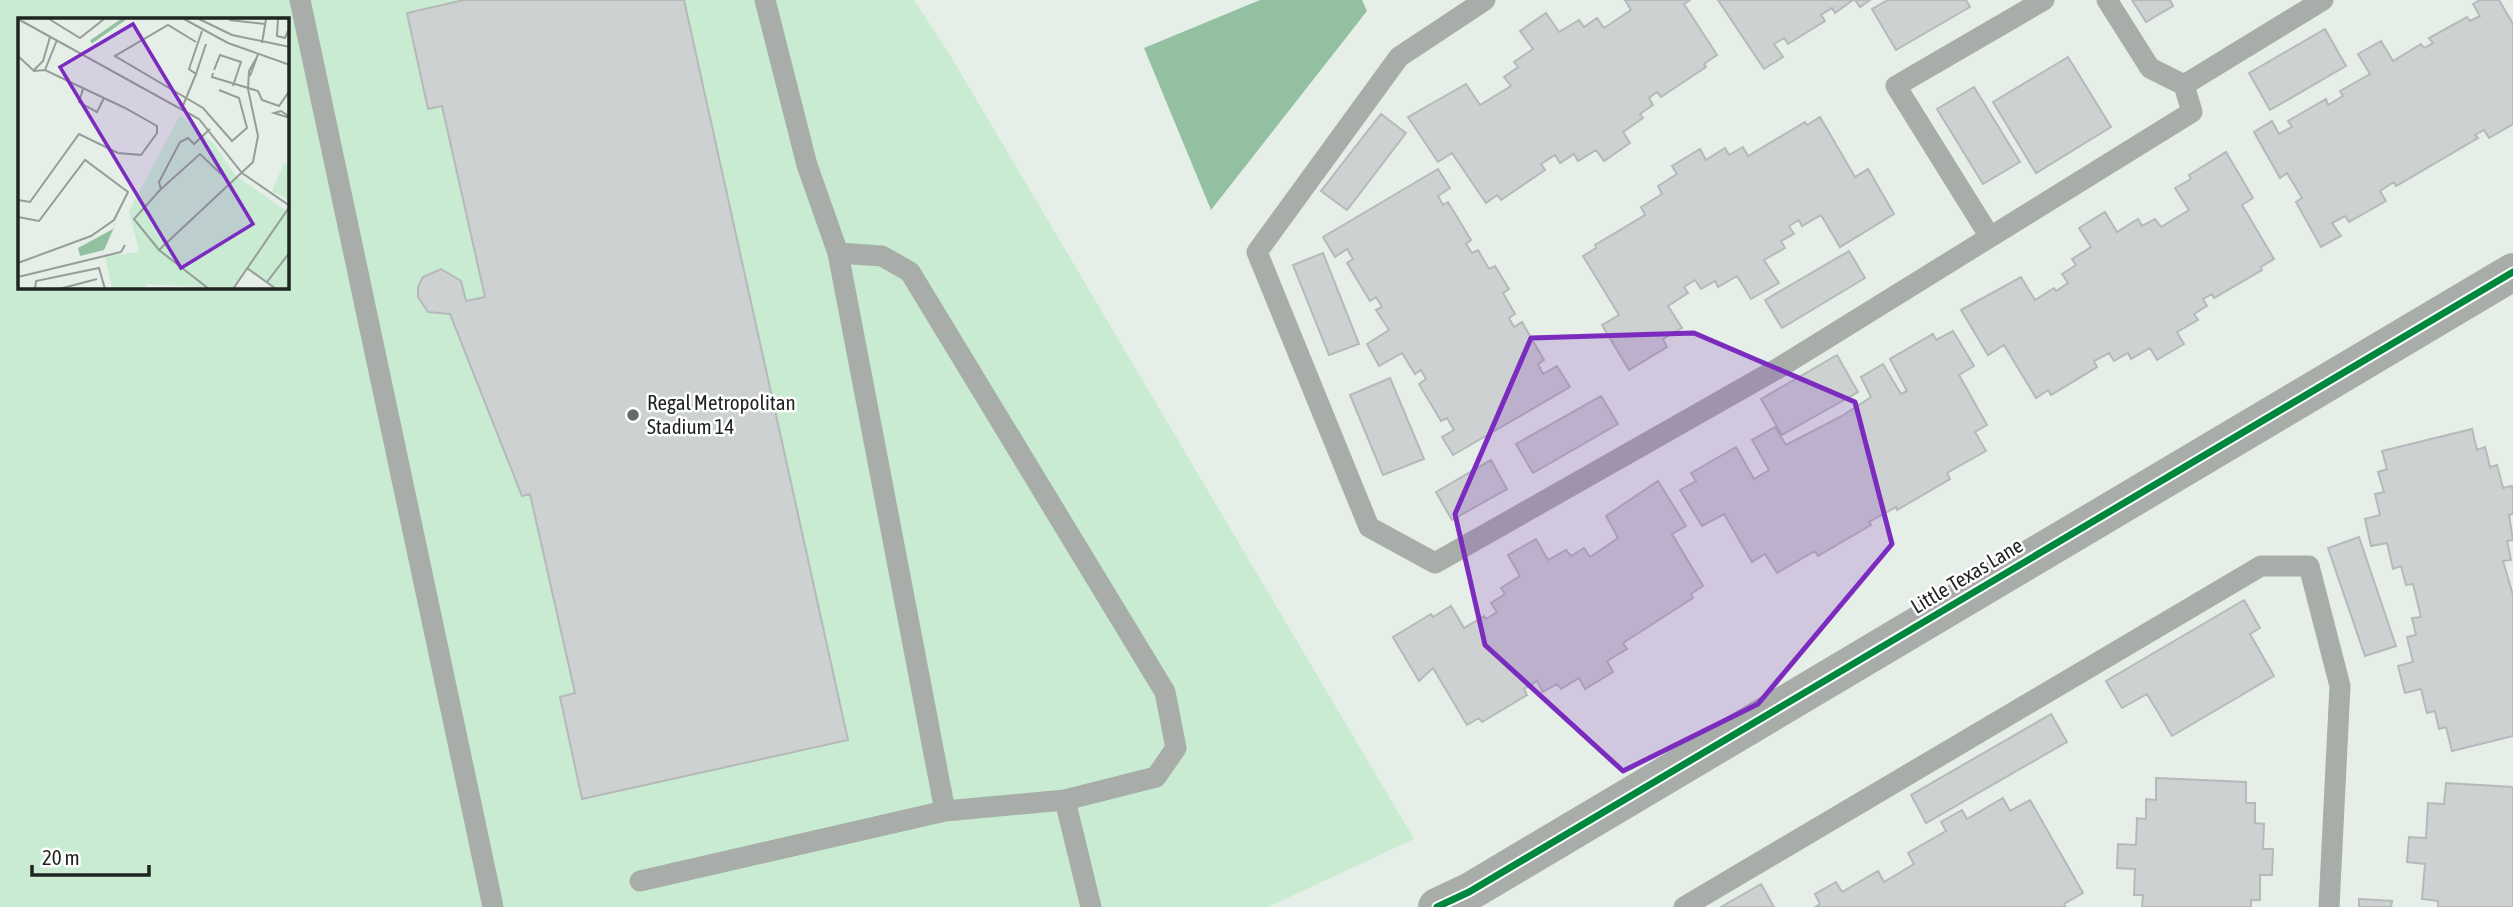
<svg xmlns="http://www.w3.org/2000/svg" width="2513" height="907" font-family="'Asap Condensed',sans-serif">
<rect width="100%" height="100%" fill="#e6eee8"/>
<path fill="#c8ebd2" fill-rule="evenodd" d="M0 0H914L950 55 1414 839 1268 907H0ZM19 19H287V287H19Z"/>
<path fill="#92c0a1" d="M1260 0H1362L1367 11 1211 210 1144 48Z"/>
<path fill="#cdd1d1" stroke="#b6b9ba" stroke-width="2" d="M464 0H684L848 740 582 799 560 697 575 693 530 494 522 496 450 314 428 312 418 297V287L423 277 441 269 461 281 466 301 485 297 442 106 428 109 407 13Z
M1625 0H1690L1684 4 1717 55 1704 64 1706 67 1661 97 1657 92 1649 98 1653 105 1640 114 1643 118 1623 132 1630 143 1604 161 1596 150 1578 161 1574 154 1560 163 1555 155 1541 164 1545 170 1501 200 1497 195 1486 203 1452 153 1438 162 1408 117 1466 84 1480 105 1511 86 1504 77 1518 67 1514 62 1533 49 1520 31 1546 13 1559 32 1579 20 1584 27 1597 18 1604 28 1631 10Z
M1718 0H1853L1835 13 1832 8 1821 15 1825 21 1788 44 1784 38 1774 44 1783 57 1764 69Z
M1855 0H1870L1860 7Z
M1888 0H1966L1970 7 1896 50 1872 9Z
M2132 0H2170L2173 6 2146 22Z
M2480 0H2499L2513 24V124L2489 138 2484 130 2475 135 2478 138 2396 186 2394 182 2380 191 2386 201 2349 222 2345 216 2332 223 2341 236 2321 247 2296 202 2302 198 2287 173 2280 178 2254 132 2272 121 2279 134 2292 127 2288 121 2326 99 2328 105 2343 96 2340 91 2370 74 2358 54 2381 41 2393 61 2421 44 2424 48 2433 43 2429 38 2467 17 2470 21 2480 16 2473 4Z
M2325 29 2346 66 2270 110 2249 73Z
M2068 57 2111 127 2036 173 1993 102Z
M1974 87 2020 162 1983 184 1937 109Z
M1381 114 1406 133 1347 210 1321 191Z
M1820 117 1855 177 1868 169 1894 214 1840 247 1821 215 1802 226 1799 220 1789 226 1794 234 1781 241 1785 248 1764 260 1779 283 1751 299 1737 276 1718 287 1715 281 1701 289 1695 280 1684 287 1688 293 1668 306 1682 328 1663 339 1667 347 1629 370 1602 325 1619 315 1583 256 1596 248 1595 245 1645 215 1641 207 1662 194 1658 186 1677 174 1672 166 1700 149 1706 160 1725 148 1729 155 1743 147 1748 156 1805 122 1807 125Z
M2226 152 2253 198 2242 205 2274 259 2261 267 2262 270 2214 298 2212 294 2203 299 2207 306 2194 314 2198 320 2177 332 2184 344 2157 360 2150 348 2131 359 2128 353 2114 361 2109 353 2094 361 2097 367 2051 395 2048 390 2036 398 2004 345 1988 355 1961 310 2021 277 2035 300 2054 288 2056 291 2068 283 2062 274 2076 265 2072 259 2091 247 2079 228 2105 212 2117 232 2138 219 2142 226 2155 219 2161 227 2189 210 2175 188 2191 179 2189 175Z
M1438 169 1450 188 1438 196 1443 205 1448 202 1471 240 1466 244 1472 253 1478 250 1489 269 1495 266 1509 289 1503 293 1515 314 1509 318 1514 327 1522 322 1544 360 1538 364 1543 374 1557 366 1570 387 1453 455 1442 437 1454 430 1447 418 1441 421 1419 384 1426 379 1421 370 1415 374 1402 353 1379 366 1367 344 1389 330 1376 310 1382 307 1376 297 1370 301 1347 263 1353 259 1347 249 1335 257 1323 237Z
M1849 251 1865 278 1782 328 1765 300Z
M1323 253 1359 344 1329 355 1293 265Z
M1953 331 1974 366 1959 375 1987 425 1975 432 1986 451 1947 473 1950 479 1897 510 1896 507 1869 522 1871 525 1818 556 1815 551 1777 573 1765 554 1752 562 1724 514 1702 526 1680 490 1696 481 1691 473 1736 447 1754 479 1769 470 1752 440 1775 427 1786 445 1842 416 1871 397 1861 377 1883 364 1901 394 1907 391 1890 359 1933 334 1936 340Z
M1837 355 1858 392 1782 435 1761 399Z
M1390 378 1424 459 1383 475 1350 395Z
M1601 396 1618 424 1533 473 1516 444Z
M2472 429 2477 450 2485 447 2490 467 2497 465 2503 488 2512 486 2513 491V514L2509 515 2513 540 2507 541 2511 560 2503 561 2513 595V736L2452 751 2446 727 2439 729 2435 711 2427 713 2421 689 2405 693 2398 666 2413 662 2407 637 2416 635 2412 618 2421 617 2413 584 2406 585 2401 566 2393 569 2387 543 2371 546 2365 519 2380 515 2375 494 2384 492 2378 472 2387 469 2382 451Z
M1491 460 1507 489 1452 520 1436 492Z
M1658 481 1686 526 1672 534 1703 586 1691 594 1693 598 1623 643 1627 649 1607 661 1613 672 1585 689 1579 678 1561 689 1557 684 1543 692 1537 681 1524 689 1527 695 1482 722 1479 718 1467 725 1433 668 1419 681 1393 637 1431 614 1433 617 1451 606 1464 628 1484 616 1486 619 1497 612 1491 603 1505 594 1501 588 1520 576 1508 555 1536 539 1548 560 1566 550 1571 556 1584 548 1590 557 1618 538 1606 516Z
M2359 537 2396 646 2365 656 2328 548Z
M2244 600 2260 628 2250 634 2274 676 2172 736 2147 694 2122 708 2106 681Z
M2051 714 2067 742 1926 823 1911 795Z
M2156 778 2246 782V803H2255V823L2264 824 2263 849H2273L2272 875H2260V900H2251V907H2142L2143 895H2134L2135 869 2117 868 2118 844 2136 845 2137 818 2146 819V799L2156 800Z
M2446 783 2513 787V907H2438V901L2422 899 2425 864 2407 862 2409 837 2426 838 2428 803 2444 804Z
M2003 798 2010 811 2030 800 2083 893 2064 904 2066 907H1815L1820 904 1815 894 1836 882 1842 892 1878 871 1884 882 1914 864 1908 853 1946 831 1941 822 1962 810 1967 819Z
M1761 884 1774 907H1721Z
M2359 899 2392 901 2391 907H2359Z"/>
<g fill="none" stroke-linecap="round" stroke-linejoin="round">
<path stroke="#a8ada9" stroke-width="21" d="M300 0 493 907
M765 0 807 165 838 253 882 256 910 272 1165 692 1176 748 1156 777 1065 800 1091 907
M1485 0 1399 57 1257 252 1369 527 1435 563 1777 369 2192 112 2184 85 2323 0
M2107 0 2150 68 2184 85
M1990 237 1896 86 2044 0
M945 811 1065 800
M640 881 945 811 838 253
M1684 907 2261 566H2309L2340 686 2329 907"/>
<path stroke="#a8ada9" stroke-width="38" d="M1437 907 1469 892 2513 272"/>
<defs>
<path id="cycleway" d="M1437 907 1469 892 2513 272"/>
</defs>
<use href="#cycleway" stroke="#fff" stroke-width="11"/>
<use href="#cycleway" stroke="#00873e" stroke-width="7"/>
</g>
<path fill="#7b2cbf" fill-opacity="0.2" stroke="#7b2cbf" stroke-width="5" stroke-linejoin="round" d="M1694 333 1855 402 1892 544 1758 704 1623 771 1485 645 1455 514 1531 338Z"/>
<circle fill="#656b66" stroke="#fff" stroke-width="2.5" cx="633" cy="415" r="7"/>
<g text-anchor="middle" stroke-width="5" stroke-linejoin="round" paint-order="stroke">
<g font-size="21" fill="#1f2420" stroke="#fff" text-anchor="start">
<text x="647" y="410">Regal Metropolitan<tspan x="647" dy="24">Stadium 14</tspan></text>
</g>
<g font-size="21" fill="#1f2420" stroke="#fff">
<text transform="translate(1967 576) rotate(-31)" y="7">Little Texas Lane</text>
</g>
</g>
<g transform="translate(18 18)">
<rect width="271" height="271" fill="#e6eee8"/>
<path d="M162 97 196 126 217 157 271 195V271H259L229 252 216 271 129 266 126 271H94L87 238 121 234 111 193ZM266 145 271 147V182L254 173Z" fill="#c8ebd2"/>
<path d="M99 203 86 232 62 238 60 230 95 211Z" fill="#92c0a1"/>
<path fill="none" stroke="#92c0a1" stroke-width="3.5" d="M73 24 106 1"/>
<path fill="none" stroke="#969d98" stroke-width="2" d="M0 1 181 101 224 155 272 188 215 271M31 1 62 20 86 1M166 1 210 25 272 47M181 1 214 17 272 29M260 1 259 18 267 20 270 13M211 2 247 6M178 24 150 7 97 38 185 90 214 123 229 110 221 80 201 72M244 25 248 1M0 38 16 53 27 52 107 90 139 108V115L123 137 100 135 61 116 12 184 0 182M16 52 25 43 32 19M27 52 39 22M196 52 202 37 223 44 215 68M195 55 194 59 240 73 244 82 261 88 272 72M178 56 188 26M232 58 240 36M65 71 61 84 79 94 86 80M164 90 178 56 171 51 184 13M272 99 263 93 256 95 272 100M143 171 182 136 203 156M0 199 21 203 67 142 110 174 96 202 73 218 0 245M141 232 116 201 143 171 141 164 162 124 170 120 176 126 192 111M229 250 258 271M0 259 103 234 107 227M249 264 272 234M17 271 18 263 81 250 87 271M41 271 79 261M191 271 141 232 235 144 240 118 230 71 231 53 239 39"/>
<path fill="#7b2cbf" fill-opacity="0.15" stroke="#7b2cbf" stroke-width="3.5" d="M115 6 235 206 163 250 42 49Z"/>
<rect width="271" height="271" fill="none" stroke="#1f2420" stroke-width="3.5"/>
</g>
<path d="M32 865v10h117v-10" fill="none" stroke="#1f2420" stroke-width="3.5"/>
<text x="42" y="865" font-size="21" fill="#1f2420" stroke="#ffffff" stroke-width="5" paint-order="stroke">20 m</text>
</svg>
